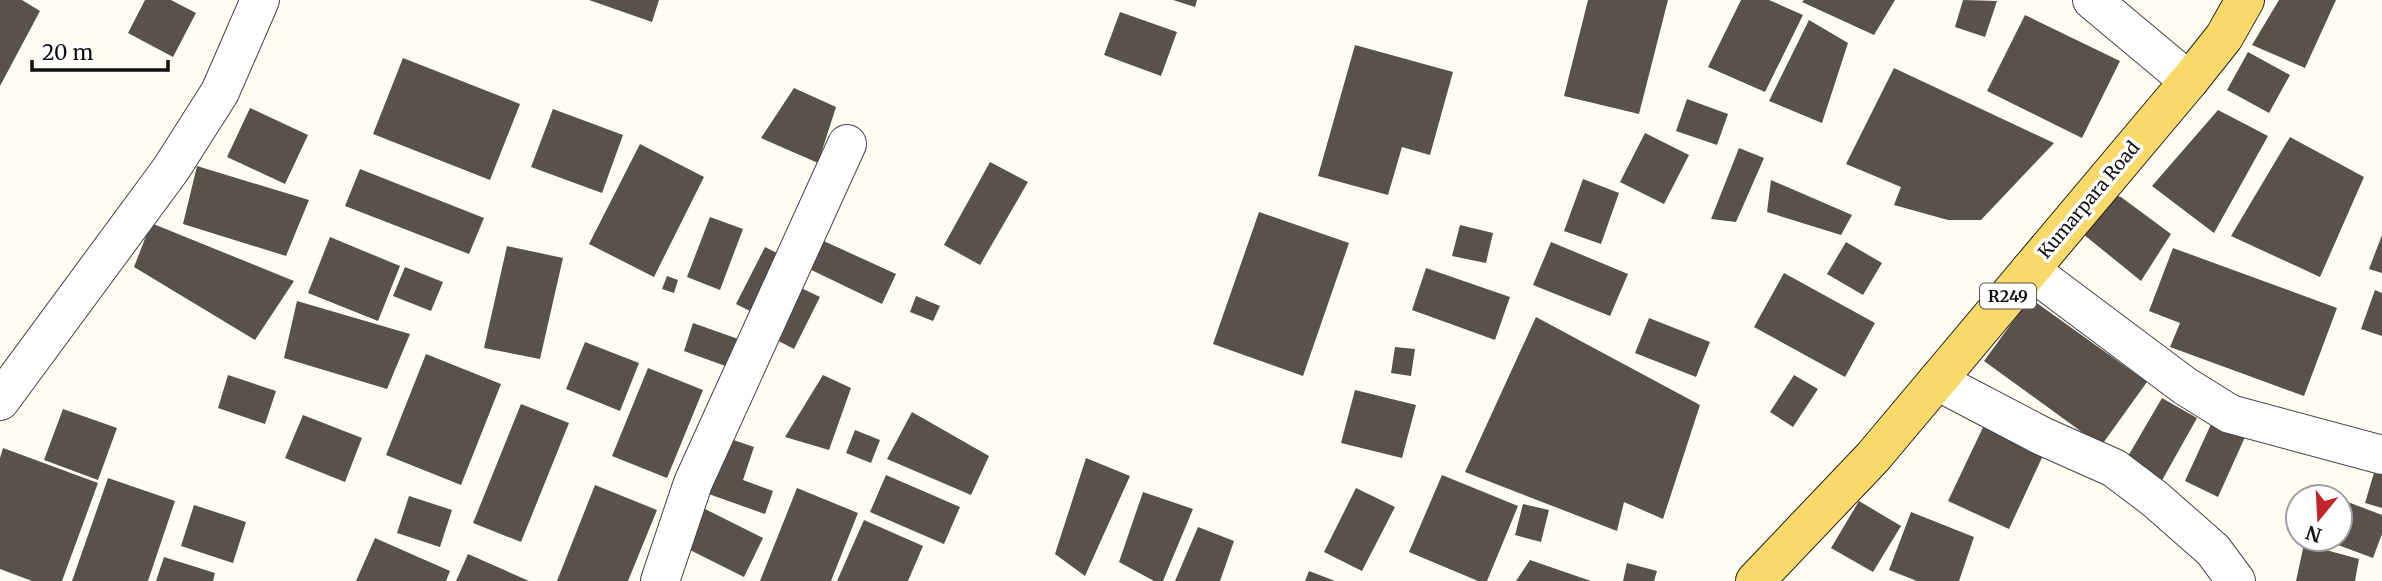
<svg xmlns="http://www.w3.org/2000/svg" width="2382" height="581" font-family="Merriweather,serif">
<rect width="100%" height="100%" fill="#fffdf3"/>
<path fill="#59514c" d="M0 0H22L40 11 0 86Z
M145 0H171L196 13 173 57 128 33Z
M589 0H659L652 22Z
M1173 0H1197L1195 7Z
M1588 0H1668L1639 114 1564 96Z
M1741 0H1769L1803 15 1765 92 1708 67Z
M1804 0H1895L1874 35 1802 2Z
M1963 0 1997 1 1985 37 1955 27Z
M2279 0H2336L2305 68 2252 45Z
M1120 12 1177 32 1161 76 1104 55Z
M2025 15 2120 61 2082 138 1987 91Z
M1809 20 1848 43 1822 123 1769 101Z
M1355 45 1453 72 1430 155 1402 147 1388 195 1318 176Z
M2248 52 2290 75 2269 113 2227 90Z
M403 58 520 104 490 180 373 134Z
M1894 68 2054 143 1981 220H1948L1894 205 1901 187 1846 164Z
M794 88 836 107 818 163 761 138Z
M1687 99 1728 114 1717 145 1676 131Z
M250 108 308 135 285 184 227 157Z
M553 109 623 135 602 193 531 167Z
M2218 110 2268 136 2214 233 2152 186Z
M1645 133 1689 155 1664 204 1620 182Z
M2290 137 2364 177 2320 277 2231 236Z
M640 144 704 177 654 277 589 244Z
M1739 148 1764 158 1736 222 1711 219Z
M990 162 1028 182 980 265 944 245Z
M197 166 309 200 286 256 183 224Z
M360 169 484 218 469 254 345 206Z
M1583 179 1619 193 1601 244 1564 231Z
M1771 180 1852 215 1841 235 1767 212Z
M2106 192 2121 197 2171 234 2141 281 2083 234Z
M1259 212 1349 243 1303 376 1213 344Z
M710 217 743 229 720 290 687 277Z
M151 223 294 281 255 340 134 267Z
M1460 225 1493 233 1486 263 1452 256Z
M2382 235V273L2369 269Z
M330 237 400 266 378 321 308 293Z
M815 237 896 274 882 304 801 265Z
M1551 242 1628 274 1610 316 1533 285Z
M1846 242 1882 263 1863 295 1827 274Z
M507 246 563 258 540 359 484 348Z
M765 247 783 256 754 313 736 304Z
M2173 248 2337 308 2304 396 2170 347 2180 323 2149 311Z
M405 267 443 282 431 311 393 296Z
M1426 268 1510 297 1495 340 1412 310Z
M1784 273 1875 323 1845 377 1754 327Z
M667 276 678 280 674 293 662 289Z
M795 285 820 297 794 349 769 336Z
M2375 290 2382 293V336L2361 329Z
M916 296 940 306 933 321 910 312Z
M2030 298 2147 382 2101 446 1984 361Z
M297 301 410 334 387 389 284 358Z
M1536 317 1700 405 1663 519 1624 502 1617 531 1465 472Z
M1649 318 1710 342 1696 377 1635 353Z
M693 323 741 340 731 368 684 351Z
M585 342 639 363 620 411 566 389Z
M1395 347 1415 349 1411 376 1391 373Z
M426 354 501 384 461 485 386 455Z
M648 368 703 390 667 478 612 456Z
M228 375 276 391 265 424 218 408Z
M823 375 851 388 829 450 785 437Z
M1794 375 1818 389 1793 427 1770 412Z
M1355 390 1416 405 1402 458 1341 443Z
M2162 398 2197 418 2160 484 2124 463Z
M521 404 569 423 521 542 473 523Z
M63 409 117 428 98 480 44 460Z
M912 412 989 456 971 495 887 459Z
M303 415 362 438 345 482 285 458Z
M1986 421 2046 449 2009 529 1948 501Z
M2212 422 2245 437 2218 497 2185 481Z
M855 430 880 440 871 463 846 453Z
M722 436 754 447 743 480 773 491 765 514 703 492Z
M3 448 98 483 62 581H32L0 569V458Z
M1086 458 1130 476 1085 576 1055 554Z
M2376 466 2382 468V508L2365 503Z
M886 475 960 507 944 544 870 512Z
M1442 475 1518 506 1487 581H1478L1409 552Z
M108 478 175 501 148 581H72Z
M595 485 657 510 628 581H557Z
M797 488 858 513 831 581H760Z
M1356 488 1395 507 1362 571 1324 552Z
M1143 492 1193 509 1163 581H1154L1119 562Z
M409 496 452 510 440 547 397 533Z
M2340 499 2382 515V534L2373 558 2322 539H2340Z
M1859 501 1901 526 1873 572 1831 548Z
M1523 504 1549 510 1541 542 1515 535Z
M194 505 246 522 233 563 181 546Z
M703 508 763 538 744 577 684 547Z
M1911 512 1974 537 1959 581H1917L1889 570Z
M864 520 923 546 908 581H837Z
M1198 527 1234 541 1220 581H1175Z
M375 538 450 571 446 581H356Z
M2304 544 2359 559 2355 581H2296Z
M468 554 529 581H456Z
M164 557 215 573 213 581H156Z
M1530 560 1591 581H1516Z
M1627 563 1657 571 1654 581H1623Z
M1309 571 1335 581H1305Z"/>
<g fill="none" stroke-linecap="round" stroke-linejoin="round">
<defs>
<path id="street" d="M2092 0 2189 81
M2030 270 2185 386 2230 414 2382 455
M1937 381 2042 436 2114 468 2155 499 2213 550 2236 581
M0 401 171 169 220 92 260 0
M660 581 693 483 847 144"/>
<path id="primary" d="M1755 581 1873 457 2189 81 2224 37 2245 0"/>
</defs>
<use href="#street" stroke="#434343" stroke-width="40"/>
<use href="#primary" stroke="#212121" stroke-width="40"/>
<use href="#street" stroke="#fff" stroke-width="38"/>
<use href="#primary" stroke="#f8d969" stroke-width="38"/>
</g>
<g text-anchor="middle" stroke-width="7" stroke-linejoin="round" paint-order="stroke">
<rect fill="#fff" stroke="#585858" stroke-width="2" x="1980" y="283.5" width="56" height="25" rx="5"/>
<g font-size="16" font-weight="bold" fill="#101010">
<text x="2008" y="302">R249</text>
</g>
<g font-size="18" fill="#101010" stroke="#fff">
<text transform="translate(2089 200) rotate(-50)" y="6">Kumarpara Road</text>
</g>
</g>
<g transform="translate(2319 518) rotate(198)"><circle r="33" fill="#ffffff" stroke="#9f9f9f" stroke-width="2"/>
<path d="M0-5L12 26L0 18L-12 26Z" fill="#c1262a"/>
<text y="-10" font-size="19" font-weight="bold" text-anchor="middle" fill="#101010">N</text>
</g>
<path d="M32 60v10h136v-10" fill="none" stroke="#101010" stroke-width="3.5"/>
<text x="42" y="60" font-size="21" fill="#101010" stroke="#ffffff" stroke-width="5" paint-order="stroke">20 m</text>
</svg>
